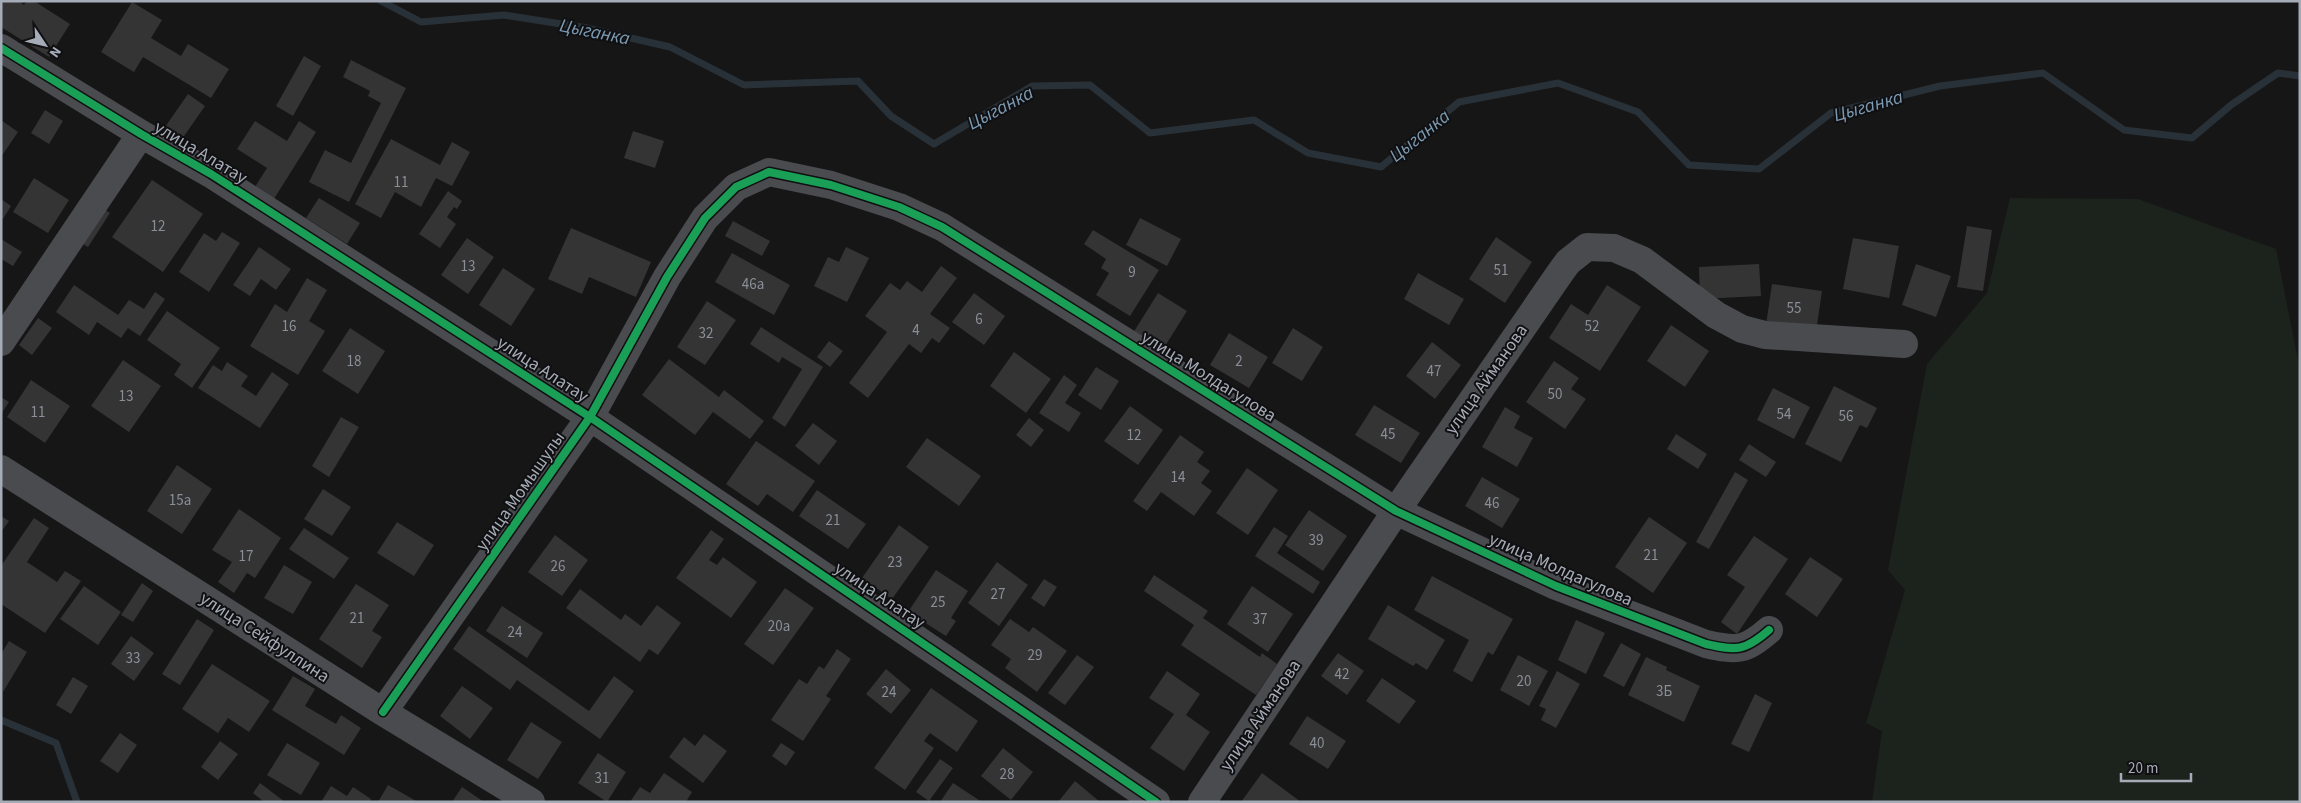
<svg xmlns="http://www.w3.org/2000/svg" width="2301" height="803" font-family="'Source Sans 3',sans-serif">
<rect width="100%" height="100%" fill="#161616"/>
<path fill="#1c231d" d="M2010 198 2138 199 2276 249 2300 370V802H1872L1882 731 1866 723 1905 590 1888 570 1927 364 1987 293Z"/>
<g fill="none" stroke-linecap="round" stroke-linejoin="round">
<path stroke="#293138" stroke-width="7" d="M381 1 421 22 504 15 587 28 670 47 744 85 858 81 891 116 934 144 1032 86 1090 85 1150 133 1254 120 1308 153 1381 167 1459 102 1558 83 1638 112 1689 165 1759 169 1831 113 1940 86 2043 73 2124 130 2192 138 2231 105 2278 73 2300 76
M1 720 56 743 77 802"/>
</g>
<path fill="#343435" d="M1 1H19L24 5 27 1H34L70 24 49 57 1 27Z
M132 2 162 20 151 38 181 56 188 44 229 69 211 98 143 57 134 72 101 52Z
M304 56 321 66 293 116 276 106Z
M351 60 406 88 349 202 309 182 325 150 351 163 381 103 368 96 370 91 343 77Z
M188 94 205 106 182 139 165 127Z
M45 110 63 121 49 144 31 133Z
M1 120 18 132 1 157Z
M255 121 287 141 299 121 316 132 272 202 253 190 267 168 237 149Z
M633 131 664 141 655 168 624 158Z
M391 139 440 165 452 142 470 152 452 186 436 178 421 207 395 192 381 218 355 204Z
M34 178 69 200 48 233 13 212Z
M152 180 203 214 163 272 112 237Z
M448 191 462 201 457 209 454 207 447 217 456 224 440 248 419 234Z
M319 198 360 223 347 244 306 218Z
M1 199 11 206 1 222Z
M100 207 110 213 88 247 78 241Z
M1140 218 1181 239 1167 266 1126 245Z
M733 221 770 241 762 256 725 236Z
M1967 226 1992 230 1983 291 1957 287Z
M571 228 651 262 636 297 589 277 582 294 548 279Z
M1093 230 1159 270 1130 316 1096 295 1109 273 1101 268 1106 259 1084 244Z
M222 232 240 243 209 292 179 272 204 233 216 241Z
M1496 237 1532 262 1505 303 1469 279Z
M467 238 494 257 468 294 441 275Z
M1853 238 1899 246 1889 298 1843 289Z
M1 239 22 252 13 266 1 259Z
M259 247 291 269 276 290 261 279 250 296 233 285Z
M846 247 869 258 847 302 814 286 828 257 839 262Z
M732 253 790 285 774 315 715 282Z
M1759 264 1761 296 1700 299 1699 267Z
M1916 264 1951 276 1936 317 1902 305Z
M941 266 957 278 930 314 950 328 939 343 932 338 921 353 909 344 868 398 849 383 887 332 865 316 890 283 900 290 907 281 922 292Z
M503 268 535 289 511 326 479 305Z
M1418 273 1464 299 1449 325 1404 299Z
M307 278 327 290 309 321 325 331 298 375 250 346 275 304 287 312Z
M1772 284 1822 291 1816 332 1766 325Z
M74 285 118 315 129 300 144 309 155 292 165 299 140 336 128 328 121 338 97 322 89 335 56 312Z
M1607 285 1641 307 1600 371 1549 338 1571 304 1588 315Z
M974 293 1005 316 984 345 952 322Z
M1158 293 1187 311 1162 351 1133 333Z
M707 301 736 320 705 365 677 347Z
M167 311 220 348 192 388 174 375 181 364 147 340Z
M38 318 52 328 32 355 19 345Z
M1671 325 1709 351 1685 387 1647 361Z
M761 327 823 367 785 427 772 418 802 369 782 357 779 363 750 344Z
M350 328 385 351 358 394 322 371Z
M1293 328 1323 347 1302 381 1272 363Z
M1229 333 1268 357 1249 388 1210 365Z
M829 341 843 351 830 367 817 357Z
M1432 342 1461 365 1435 399 1406 376Z
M1014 352 1051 379 1026 413 990 386Z
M669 359 719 397 724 390 764 421 750 439 713 412 695 435 642 395Z
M123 360 161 386 129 432 91 406Z
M1554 361 1579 378 1571 389 1586 399 1565 429 1526 402Z
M227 362 248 376 241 386 256 396 272 372 289 384 260 428 198 388 213 365 222 371Z
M1096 367 1119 381 1101 410 1078 395Z
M1064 375 1077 385 1065 403 1081 413 1069 432 1039 413Z
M31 380 70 406 45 443 7 417Z
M1834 386 1877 408 1867 428 1860 425 1841 462 1805 444Z
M1773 388 1810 407 1794 439 1757 420Z
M1 397 9 402 1 414Z
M1374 405 1420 433 1401 463 1355 435Z
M1130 406 1163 430 1138 465 1104 441Z
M1505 407 1520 416 1514 428 1533 438 1517 467 1482 447Z
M341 417 359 427 329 477 312 466Z
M1029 418 1044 430 1031 447 1016 435Z
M813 423 837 441 819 465 795 446Z
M1676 434 1707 454 1698 469 1667 449Z
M1180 435 1204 452 1197 462 1210 471 1201 483 1212 491 1194 516 1161 492 1147 511 1133 501Z
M927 438 981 476 959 506 906 467Z
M756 441 815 481 793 512 767 494 758 506 726 484Z
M1749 444 1776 462 1766 477 1739 460Z
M177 465 212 489 182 534 147 511Z
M1247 468 1278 490 1248 535 1216 513Z
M1735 472 1748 480 1709 549 1696 542Z
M1482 477 1520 499 1502 528 1465 506Z
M323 489 351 507 332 536 304 519Z
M817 490 866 524 848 549 799 516Z
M239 509 281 538 255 578 247 573 234 593 218 582 232 562 212 550Z
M1309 510 1347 536 1323 571 1285 545Z
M1 516 9 521 1 532Z
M1649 517 1687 543 1653 593 1615 567Z
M34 518 49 528 27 562 57 582 65 571 81 581 45 633 1 604V566Z
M397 522 434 545 414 576 377 553Z
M899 525 929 547 892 599 862 578Z
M1274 527 1288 536 1277 553 1320 582 1313 594 1255 556Z
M304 528 349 558 334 579 289 549Z
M711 530 724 539 709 560 717 565 723 557 757 582 731 618 676 578Z
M555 535 588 560 562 596 528 572Z
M1754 536 1788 559 1737 634 1721 622 1745 587 1727 575Z
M1810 557 1843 579 1817 617 1785 594Z
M997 562 1028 585 999 626 968 603Z
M284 565 312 582 293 614 264 598Z
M936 570 968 591 951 618 956 621 946 636 908 612Z
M1154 575 1208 611 1203 618 1260 657 1262 653 1277 664 1256 695 1181 645 1194 625 1144 591Z
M1432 576 1513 619 1493 655 1488 652 1472 682 1453 671 1469 640 1414 610Z
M1044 579 1057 587 1044 607 1031 598Z
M142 583 153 591 133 622 121 615Z
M356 584 389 605 372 631 382 637 362 668 319 639Z
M84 586 121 612 98 645 60 619Z
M1252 586 1293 614 1268 652 1227 624Z
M785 588 814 608 773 665 744 644Z
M580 589 621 620 625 614 641 626 657 605 681 623 658 655 649 649 640 662 566 608Z
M1388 605 1445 640 1427 670 1416 663 1413 666 1368 639Z
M502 606 543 633 527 658 486 631Z
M197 619 214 630 180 685 162 674Z
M1010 619 1029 632 1033 627 1067 651 1037 692 1005 668 1011 659 991 645Z
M1576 620 1605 633 1586 674 1558 660Z
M469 626 589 711 614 676 634 691 600 739 517 680 510 690 453 649Z
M131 636 154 653 134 681 111 664Z
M9 641 27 652 3 692 1 654Z
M1621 643 1641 654 1624 687 1603 676Z
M837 649 851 659 826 696 831 699 803 741 771 720 799 679 807 684 819 666 824 669Z
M1338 653 1364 671 1347 695 1321 676Z
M1077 655 1094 667 1065 705 1048 693Z
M1518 655 1548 671 1529 706 1500 690Z
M1646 657 1667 667 1666 670 1700 686 1684 722 1628 695Z
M212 664 270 701 249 732 228 718 218 733 182 709Z
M886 669 911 690 891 714 866 694Z
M1167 671 1200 694 1186 715 1210 732 1184 771 1150 748 1174 714 1149 698Z
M1557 671 1580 684 1556 728 1541 720 1546 709 1539 706Z
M293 676 315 689 305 706 336 724 341 715 361 728 344 755 272 710Z
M73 677 88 686 71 714 56 705Z
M1382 678 1416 701 1399 724 1366 701Z
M462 686 493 708 470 739 440 716Z
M931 688 978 721 957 752 930 733 924 741 934 748 905 790 874 768Z
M1755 694 1772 703 1749 752 1731 744Z
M1307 716 1346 741 1328 769 1289 744Z
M531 722 562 742 538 779 507 760Z
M120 733 137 745 118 773 100 761Z
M704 734 727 751 703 783 669 757 684 737 695 746Z
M220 741 238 754 218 780 201 767Z
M287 743 320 763 301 795 267 775Z
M781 743 795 752 786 766 772 756Z
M1003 748 1033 772 1011 800 981 776Z
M598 753 626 772 607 802 578 783Z
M940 759 953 768 929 801 916 792Z
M664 773 692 792 686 802H630L640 787 650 793Z
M1262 773 1301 802H1241Z
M1075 781 1100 802H1058Z
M260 783 285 802H264L253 793Z
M953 783 982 802H940Z
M388 785 418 802H378Z
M331 786 347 796 353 787 371 799 370 802H321Z
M462 787 484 802H452Z"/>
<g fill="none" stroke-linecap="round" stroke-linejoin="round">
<path stroke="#4a4b4f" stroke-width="28" d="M1 48 141 134 211 174 590 417 1156 802
M1 342 141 134
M1 469 383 712 531 802
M383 712 590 417 667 277 705 218 736 187 769 172 831 185 899 207 942 227 1396 511 1556 586 1706 644C1737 651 1745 651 1769 630
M1202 802 1396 511 1560 273 1568 262 1587 247 1614 248 1642 260 1716 315 1742 329 1765 335 1904 344"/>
<defs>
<path id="cycleway" d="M1 48 141 134 211 174 590 417 1156 802
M383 712 590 417 667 277 705 218 736 187 769 172 831 185 899 207 942 227 1396 511 1556 586 1706 644C1737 651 1745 651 1769 630"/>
</defs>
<use href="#cycleway" stroke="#101012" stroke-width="11"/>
<use href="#cycleway" stroke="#1a9f57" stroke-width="8"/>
</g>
<g text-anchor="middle" stroke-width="4" stroke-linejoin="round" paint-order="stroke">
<g font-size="15" fill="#8a8e96">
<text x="401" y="187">11</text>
<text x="158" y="231">12</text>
<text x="468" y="271">13</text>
<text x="1501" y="275">51</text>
<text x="1132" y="277">9</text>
<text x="753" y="289">46а</text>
<text x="1794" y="313">55</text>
<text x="979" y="324">6</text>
<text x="289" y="331">16</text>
<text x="1592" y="331">52</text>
<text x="916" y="335">4</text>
<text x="706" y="338">32</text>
<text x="354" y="366">18</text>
<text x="1239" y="366">2</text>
<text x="1434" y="376">47</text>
<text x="1555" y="399">50</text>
<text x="126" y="401">13</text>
<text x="38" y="417">11</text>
<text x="1784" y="419">54</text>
<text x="1846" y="421">56</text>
<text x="1388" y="439">45</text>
<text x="1134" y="440">12</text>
<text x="1178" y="482">14</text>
<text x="180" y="505">15а</text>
<text x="1492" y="508">46</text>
<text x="833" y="525">21</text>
<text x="1316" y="545">39</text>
<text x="1651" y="560">21</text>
<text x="246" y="561">17</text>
<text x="895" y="567">23</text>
<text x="558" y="571">26</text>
<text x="998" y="599">27</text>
<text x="938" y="607">25</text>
<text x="357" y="623">21</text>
<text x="1260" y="624">37</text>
<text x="779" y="631">20а</text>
<text x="515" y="637">24</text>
<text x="1035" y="660">29</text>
<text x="133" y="663">33</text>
<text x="1342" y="679">42</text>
<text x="1524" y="686">20</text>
<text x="1664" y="696">3Б</text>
<text x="889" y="697">24</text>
<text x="1317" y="748">40</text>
<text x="1007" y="779">28</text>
<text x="602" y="783">31</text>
</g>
<g font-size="18" fill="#a6acb7" stroke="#101012">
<text transform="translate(201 152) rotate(31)" y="6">улица Алатау</text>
<text transform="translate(543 369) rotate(33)" y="6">улица Алатау</text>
<text transform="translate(1209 376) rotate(32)" y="6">улица Молдагулова</text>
<text transform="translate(1486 379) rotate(-55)" y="6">улица Айманова</text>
<text transform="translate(520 491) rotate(-55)" y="6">улица Момышулы</text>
<text transform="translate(1561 569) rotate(24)" y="6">улица Молдагулова</text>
<text transform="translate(880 595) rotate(34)" y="6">улица Алатау</text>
<text transform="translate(265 637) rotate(33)" y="6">улица Сейфуллина</text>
<text transform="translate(1260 715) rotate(-56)" y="6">улица Айманова</text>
</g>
<g font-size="19" font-style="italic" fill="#7c9bb3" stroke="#101012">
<text transform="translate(595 31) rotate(11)" y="7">Цыганка</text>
<text transform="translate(1868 105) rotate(-16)" y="7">Цыганка</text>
<text transform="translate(1000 107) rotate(-28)" y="7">Цыганка</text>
<text transform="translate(1419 135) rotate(-39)" y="7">Цыганка</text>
</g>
</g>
<rect width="2301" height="803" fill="none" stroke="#a6acb7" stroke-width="5"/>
<g transform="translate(45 45) rotate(125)" stroke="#101012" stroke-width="4" paint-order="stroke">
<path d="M0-4L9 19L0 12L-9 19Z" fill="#a6acb7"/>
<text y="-8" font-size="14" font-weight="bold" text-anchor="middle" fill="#a6acb7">N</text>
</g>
<path d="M2121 773v8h70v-8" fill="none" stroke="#a6acb7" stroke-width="2.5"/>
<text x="2128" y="773" font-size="15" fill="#a6acb7" stroke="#101012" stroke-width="4" paint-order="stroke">20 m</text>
</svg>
